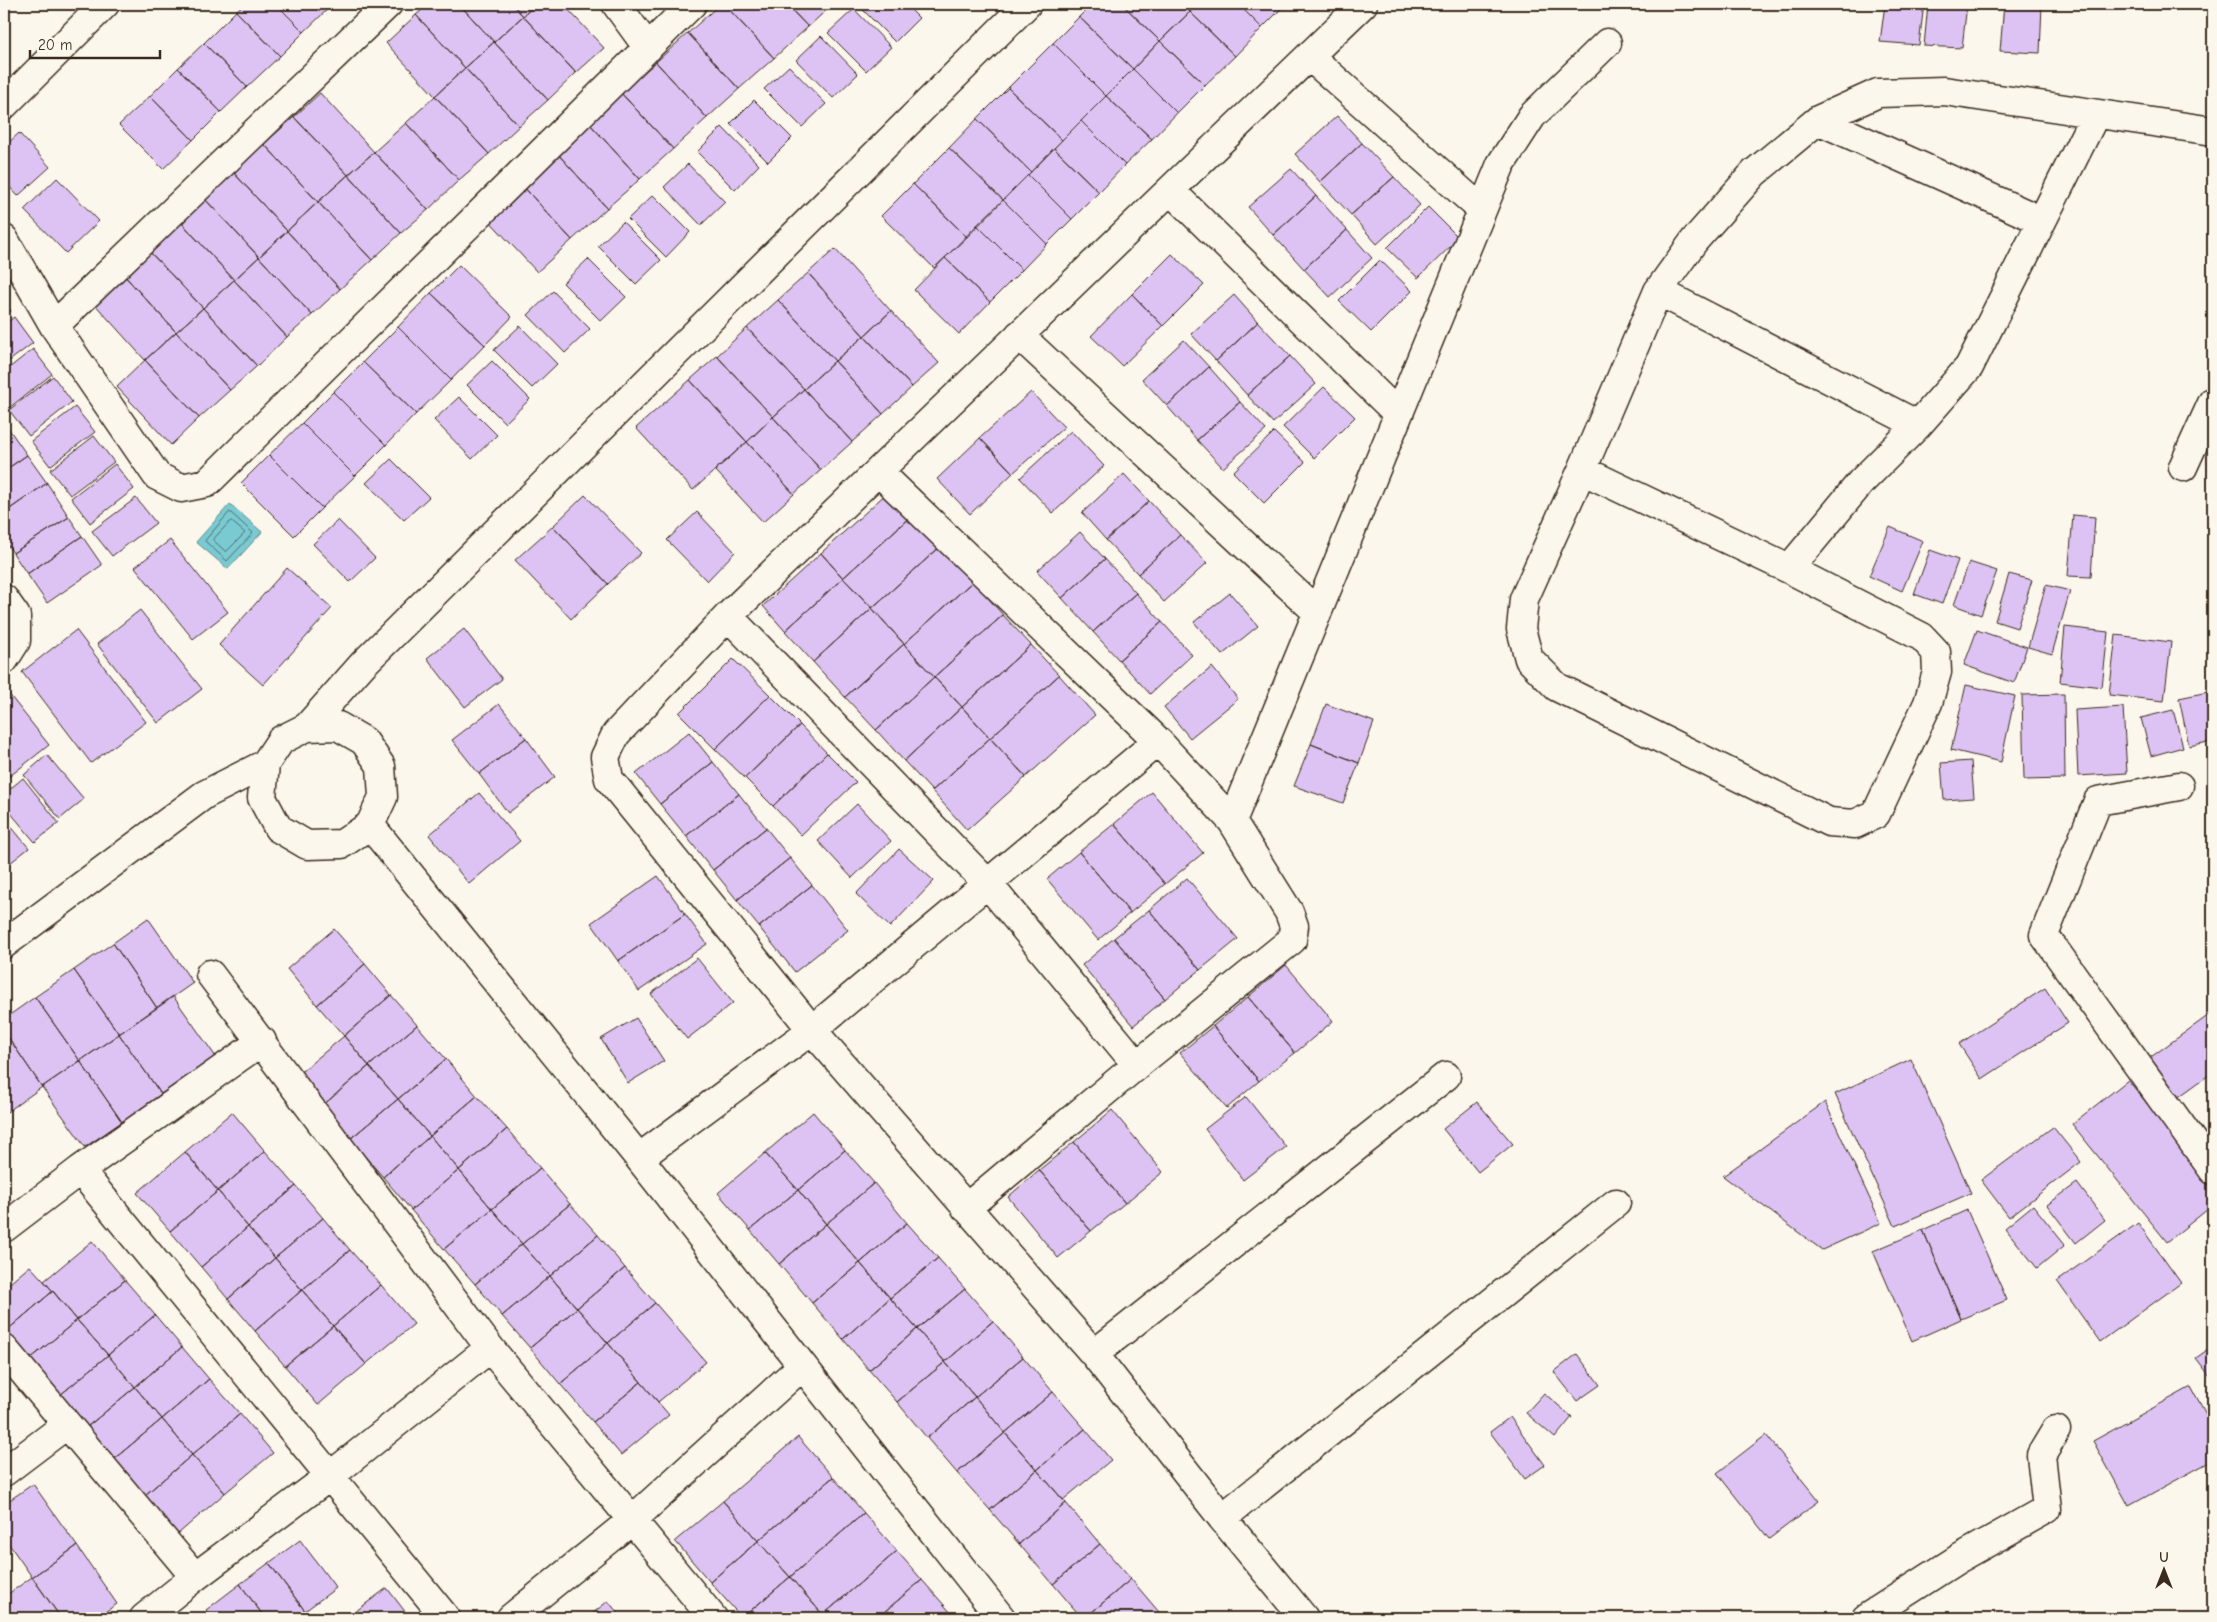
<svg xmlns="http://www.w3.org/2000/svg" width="2217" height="1622" font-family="'Comic Neue',sans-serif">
<rect width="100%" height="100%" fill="#fbf7ec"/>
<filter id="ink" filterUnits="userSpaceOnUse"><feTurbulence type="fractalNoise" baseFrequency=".02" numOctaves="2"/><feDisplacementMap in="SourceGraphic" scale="10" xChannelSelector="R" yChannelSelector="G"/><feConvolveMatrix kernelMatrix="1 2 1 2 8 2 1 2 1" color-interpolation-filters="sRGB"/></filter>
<g filter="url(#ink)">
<path fill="#79cad2" stroke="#608a8a" d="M230 504 262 532 228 569 196 542Z"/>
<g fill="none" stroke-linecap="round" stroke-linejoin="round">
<path stroke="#546a66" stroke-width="1" d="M230 512 253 533 227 561 205 541Z
M231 521 245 533 226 552 213 540Z"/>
</g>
<path fill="#ddc3f3" stroke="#3b2a1e" d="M244 4H276L304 32 280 56 236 11Z
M276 4H333L304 32Z
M429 4H459L494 42 465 68 416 15Z
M459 4H512L523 16 494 42Z
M512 4H536L523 16Z
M536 4H563L604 48 576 73 523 16Z
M720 4H724L774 58 739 89 688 33Z
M724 4H786L808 27 774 58Z
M786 4H833L808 27Z
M857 4H905L919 18 895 42Z
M1092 4H1122L1160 41 1133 69 1079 17Z
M1122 4H1182L1190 12 1160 41Z
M1182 4H1198L1190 12Z
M1198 4H1238L1262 28 1235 56 1190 12Z
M1238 4H1286L1262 28Z
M1885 4H1924L1919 45 1880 42Z
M1928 4H1967L1962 48 1924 46Z
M2004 4H2042L2040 53 2000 51Z
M854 9 891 47 866 71 828 33Z
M236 11 280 56 247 87 204 43Z
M1190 12 1235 56 1205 85 1160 41Z
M416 15 465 68 435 96 386 43Z
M523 16 576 73 548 100 494 42Z
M1079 17 1133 69 1106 96 1053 43Z
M688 33 739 89 707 118 656 62Z
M821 36 858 74 833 98 796 60Z
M1160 41 1205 85 1177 113 1133 69Z
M494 42 548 100 519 126 465 68Z
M204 43 247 87 221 112 178 68Z
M1053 43 1106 96 1062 140 1008 88Z
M656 62 707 118 673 149 621 93Z
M789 66 826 104 802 127 764 89Z
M178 68 221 112 193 140 150 96Z
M465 68 519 126 489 154 435 96Z
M1133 69 1177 113 1152 139 1106 96Z
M1008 88 1062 140 1031 172 977 119Z
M320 93 374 152 348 175 294 117Z
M621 93 673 149 640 179 589 123Z
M150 96 193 140 163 169 119 125Z
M435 96 489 154 459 180 406 123Z
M1106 96 1152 139 1125 165 1081 121Z
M754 100 792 138 768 162 730 124Z
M1337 116 1362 143 1320 182 1295 154Z
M294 117 348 175 318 202 264 144Z
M977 119 1031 172 1003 200 949 148Z
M1081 121 1125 165 1099 192 1054 148Z
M406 123 459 180 428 210 374 152Z
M589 123 640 179 607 208 556 152Z
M722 127 759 165 735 190 697 152Z
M19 133 50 167 18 196 4 181V147Z
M1362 143 1394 177 1351 215 1320 182Z
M264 144 318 202 287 231 233 172Z
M949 148 1003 200 967 237 913 184Z
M1054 148 1099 192 1072 219 1028 175Z
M374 152 428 210 401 233 348 175Z
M556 152 607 208 572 240 521 184Z
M688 164 725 202 701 225 664 187Z
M1291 169 1316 196 1273 235 1248 207Z
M233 172 287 231 259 257 204 198Z
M348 175 401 233 372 260 318 202Z
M1028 175 1072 219 1047 244 1003 200Z
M1394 177 1420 205 1377 244 1351 215Z
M57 178 99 221 66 253 24 210Z
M521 184 572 240 537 272 485 216Z
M913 184 967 237 934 268 881 216Z
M653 195 690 232 666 257 628 219Z
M1316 196 1347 230 1304 269 1273 235Z
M204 198 259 257 234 280 180 221Z
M1003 200 1047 244 1022 270 977 225Z
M318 202 372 260 340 289 287 231Z
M1428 207 1459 238 1418 278 1387 248Z
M180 221 234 280 203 308 148 250Z
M623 222 661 260 636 284 598 246Z
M977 225 1022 270 990 302 945 258Z
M1347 230 1372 258 1330 297 1304 269Z
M287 231 340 289 312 315 259 257Z
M835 249 891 311 864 336 808 273Z
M148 250 203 308 176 332 122 273Z
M1172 254 1204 285 1163 326 1132 294Z
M259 257 312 315 287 337 234 280Z
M945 258 990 302 959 334 914 290Z
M588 259 626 297 601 321 563 283Z
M1380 260 1412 291 1371 332 1339 301Z
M459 265 512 317 485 345 431 293Z
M122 273 176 332 145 360 92 301Z
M808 273 864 336 835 361 778 300Z
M234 280 287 337 257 366 203 308Z
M553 291 590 329 565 353 528 315Z
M431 293 485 345 451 380 398 327Z
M1132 294 1163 326 1122 366 1091 336Z
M1234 295 1258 322 1216 361 1191 334Z
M778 300 835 361 804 389 747 328Z
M4 302 11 311 4 317Z
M203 308 257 366 230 390 176 332Z
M891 311 939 363 912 387 864 336Z
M14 317 33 343 4 365V325Z
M1258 322 1290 356 1247 395 1216 361Z
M520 326 557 364 532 388 494 350Z
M398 327 451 380 416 414 363 362Z
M747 328 804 389 773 417 717 356Z
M176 332 230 390 199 418 145 360Z
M864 336 912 387 883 414 835 361Z
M1184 340 1209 367 1167 406 1142 379Z
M33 349 52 374 9 408 4 402V372Z
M717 356 773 417 747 442 690 380Z
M1290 356 1316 384 1273 423 1247 395Z
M145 360 199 418 171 445 117 387Z
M492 361 530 399 505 423 467 385Z
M835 361 883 414 852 442 804 389Z
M363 362 416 414 386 445 333 392Z
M1209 367 1240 402 1197 440 1167 406Z
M53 376 72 402 29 436 9 410Z
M690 380 747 442 693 490 636 428Z
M1324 387 1355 417 1314 458 1283 427Z
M804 389 852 442 821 470 773 417Z
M333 392 386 445 355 476 302 423Z
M1031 392 1064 427 1013 473 980 438Z
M459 397 497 435 472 459 434 420Z
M1240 402 1266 430 1223 468 1197 440Z
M75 407 95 432 50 466 31 441Z
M773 417 821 470 794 494 747 442Z
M4 422 27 455 4 471Z
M302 423 355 476 322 508 269 455Z
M1071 431 1104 466 1053 513 1020 478Z
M1274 432 1305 462 1264 503 1233 472Z
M94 436 114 462 70 495 50 470Z
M980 438 1013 473 970 514 937 479Z
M747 442 794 494 763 522 715 470Z
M27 455 47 483 4 513V471Z
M269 455 322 508 294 536 241 483Z
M391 459 429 497 404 520 366 483Z
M115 464 134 489 90 523 71 498Z
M1124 474 1149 501 1106 540 1082 513Z
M47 483 69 517 13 553 4 540V513Z
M890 490 912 515 843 578 821 553Z
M585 495 641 553 608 584 553 526Z
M136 498 156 523 112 556 92 531Z
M1149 501 1180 535 1138 574 1106 540Z
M697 512 735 552 707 581 667 540Z
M912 515 941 546 872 608 843 578Z
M2073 515 2095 517 2091 577 2068 576Z
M69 517 82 536 27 574 13 553Z
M338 520 375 558 350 582 313 544Z
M553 526 608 584 571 619 515 560Z
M1890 527 1923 541 1902 591 1869 576Z
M1080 532 1105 559 1062 598 1037 571Z
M1180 535 1207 563 1164 602 1138 574Z
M82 536 102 565 47 603 27 574Z
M170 540 228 612 193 639 135 567Z
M941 546 973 581 904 644 872 608Z
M1930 550 1958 560 1942 604 1914 594Z
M821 553 843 578 785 631 763 606Z
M1105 559 1136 593 1093 632 1062 598Z
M1969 562 1997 571 1981 615 1954 605Z
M287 568 332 608 263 685 219 645Z
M2009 574 2032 580 2017 628 1995 621Z
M843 578 872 608 813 662 785 631Z
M973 581 1003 615 934 677 904 644Z
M2046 585 2070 591 2052 654 2028 647Z
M1136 593 1162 622 1119 660 1093 632Z
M1230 593 1258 626 1222 655 1194 622Z
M872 608 904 644 845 697 813 662Z
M140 610 202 689 158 723 97 644Z
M1003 615 1031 645 962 707 934 677Z
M1162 622 1192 655 1150 694 1119 660Z
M2065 627 2108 632 2102 687 2060 682Z
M464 629 502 679 465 707 427 658Z
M76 630 146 722 91 763 22 672Z
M1977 630 2027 647 2014 683 1964 665Z
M2116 635 2171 642 2164 701 2109 695Z
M904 644 934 677 876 730 845 697Z
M1031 645 1059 675 990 738 962 707Z
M733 659 770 695 715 749 679 713Z
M1212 667 1238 699 1190 738 1164 707Z
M1059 675 1095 715 1026 777 990 738Z
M934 677 962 707 904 761 876 730Z
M1966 685 2015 696 2001 762 1951 750Z
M4 688 49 745 10 776 4 768Z
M2213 691V741L2189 746 2179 698Z
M2064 694 2065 779 2024 780 2022 695Z
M770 695 800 725 745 778 715 749Z
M499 704 526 738 479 774 452 740Z
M1326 704 1374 722 1359 763 1311 744Z
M962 707 990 738 932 791 904 761Z
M2123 707 2127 773 2078 776 2075 710Z
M2173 710 2183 747 2151 756 2141 718Z
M800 725 827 753 773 806 745 778Z
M689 732 713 762 660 804 636 774Z
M526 738 555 777 508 813 479 774Z
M990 738 1026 777 967 830 932 791Z
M1311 744 1359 763 1343 803 1294 786Z
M827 753 856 782 801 835 773 806Z
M47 755 84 799 60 819 24 775Z
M1971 761 1974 798 1944 800 1941 763Z
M713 762 739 794 686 836 660 804Z
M4 768 10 776 4 780Z
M23 778 59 823 35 842 4 805V794Z
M1152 792 1203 853 1165 884 1114 824Z
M479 793 520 841 469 884 429 835Z
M739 794 766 828 713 870 686 836Z
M857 804 891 841 852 878 818 841Z
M4 818 29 848 5 867 4 866Z
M1114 824 1165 884 1130 913 1079 852Z
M766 828 790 858 737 900 713 870Z
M899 849 934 881 890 927 856 894Z
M1079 852 1130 913 1098 940 1047 879Z
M790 858 812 885 759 927 737 900Z
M658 876 685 914 618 961 591 923Z
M1187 878 1238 939 1200 970 1149 910Z
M812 885 848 930 795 972 759 927Z
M1149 910 1200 970 1165 999 1114 938Z
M685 914 707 944 639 991 618 961Z
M148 918 193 983 157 1008 113 943Z
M334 929 365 964 317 1005 287 969Z
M1114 938 1165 999 1133 1026 1082 965Z
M113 943 157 1008 119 1034 74 970Z
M697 958 733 1003 687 1039 651 994Z
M365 964 391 995 344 1036 317 1005Z
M1286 965 1333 1021 1295 1053 1248 997Z
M74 970 119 1034 80 1061 35 997Z
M2045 988 2068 1023 1982 1079 1959 1044Z
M391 995 417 1025 369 1066 344 1036Z
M173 996 216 1057 161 1094 119 1034Z
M35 997 80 1061 42 1087 4 1031V1019Z
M1248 997 1295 1053 1259 1081 1213 1026Z
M2209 1015 2213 1021V1072L2173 1101 2144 1062Z
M636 1018 664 1061 628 1083 601 1039Z
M417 1025 446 1059 398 1099 369 1066Z
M1213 1026 1259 1081 1227 1108 1180 1053Z
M4 1031 42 1087 7 1112 4 1107Z
M119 1034 161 1094 122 1122 80 1061Z
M344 1036 369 1066 322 1106 296 1076Z
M446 1059 477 1096 430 1136 398 1099Z
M1911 1059 1971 1193 1895 1226 1835 1094Z
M80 1061 122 1122 85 1147 42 1087Z
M369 1066 398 1099 350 1139 322 1106Z
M2128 1080 2213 1185V1205L2167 1242 2072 1124Z
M477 1096 507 1129 459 1170 430 1136Z
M1246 1097 1286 1147 1243 1180 1205 1129Z
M398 1099 430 1136 383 1177 350 1139Z
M1477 1102 1513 1144 1478 1172 1443 1129Z
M1825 1102 1881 1223 1822 1250 1723 1176Z
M1112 1110 1163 1172 1125 1203 1074 1142Z
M232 1112 265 1151 218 1191 185 1152Z
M813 1112 845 1150 798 1190 765 1153Z
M2053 1127 2081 1162 2009 1217 1981 1180Z
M507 1129 540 1168 492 1209 459 1170Z
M430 1136 459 1170 411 1210 383 1177Z
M1074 1142 1125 1203 1091 1231 1039 1170Z
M845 1150 874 1183 826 1224 798 1190Z
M265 1151 296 1186 248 1227 218 1191Z
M185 1152 218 1191 170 1231 137 1193Z
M765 1153 798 1190 750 1230 718 1193Z
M540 1168 570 1204 522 1244 492 1209Z
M459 1170 492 1209 444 1249 411 1210Z
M1039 1170 1091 1231 1058 1258 1008 1197Z
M874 1183 907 1223 860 1263 826 1224Z
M2077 1183 2105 1220 2076 1243 2047 1205Z
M296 1186 323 1218 275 1258 248 1227Z
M798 1190 826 1224 779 1264 750 1230Z
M218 1191 248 1227 201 1267 170 1231Z
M570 1204 598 1235 550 1276 522 1244Z
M2033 1205 2065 1245 2037 1268 2005 1228Z
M492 1209 522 1244 475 1284 444 1249Z
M1967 1210 2007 1300 1961 1319 1923 1230Z
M323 1218 350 1250 302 1290 275 1258Z
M907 1223 938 1258 890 1298 860 1263Z
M2138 1223 2181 1283 2100 1342 2057 1281Z
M826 1224 860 1263 812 1303 779 1264Z
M248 1227 275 1258 228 1299 201 1267Z
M1923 1230 1961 1319 1912 1341 1873 1251Z
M598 1235 625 1268 577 1308 550 1276Z
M92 1241 125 1280 77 1320 44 1281Z
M522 1244 550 1276 502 1316 475 1284Z
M350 1250 381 1285 333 1326 302 1290Z
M275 1258 302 1290 255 1331 228 1299Z
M938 1258 965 1289 917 1329 890 1298Z
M860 1263 890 1298 843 1339 812 1303Z
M30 1266 53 1291 5 1332 4 1288Z
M625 1268 655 1303 608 1343 577 1308Z
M550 1276 577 1308 530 1348 502 1316Z
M125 1280 155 1315 108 1355 77 1320Z
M381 1285 414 1324 366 1364 333 1326Z
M965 1289 993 1321 945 1362 917 1329Z
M302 1290 333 1326 285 1366 255 1331Z
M53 1291 77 1320 29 1360 5 1332Z
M890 1298 917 1329 869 1370 843 1339Z
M655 1303 706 1362 658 1402 608 1343Z
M577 1308 608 1343 560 1384 530 1348Z
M155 1315 182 1347 135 1387 108 1355Z
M77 1320 108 1355 59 1396 29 1360Z
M993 1321 1023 1357 975 1397 945 1362Z
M333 1326 366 1364 318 1405 285 1366Z
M917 1329 945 1362 897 1402 869 1370Z
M608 1343 641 1382 593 1422 560 1384Z
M2213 1346V1380L2196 1358Z
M182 1347 209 1379 162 1419 135 1387Z
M1577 1354 1600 1385 1577 1401 1554 1372Z
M108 1355 135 1387 87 1427 59 1396Z
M1023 1357 1053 1392 1005 1433 975 1397Z
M945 1362 975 1397 927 1438 897 1402Z
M209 1379 240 1414 192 1455 162 1419Z
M641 1382 669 1415 621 1455 593 1422Z
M135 1387 162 1419 114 1459 87 1427Z
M2191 1387 2213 1427V1460L2129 1506 2093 1441Z
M1053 1392 1085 1429 1037 1470 1005 1433Z
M1544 1393 1572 1417 1555 1438 1526 1413Z
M975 1397 1005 1433 957 1473 927 1438Z
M240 1414 273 1453 225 1493 192 1455Z
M1510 1417 1545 1465 1525 1479 1490 1432Z
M162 1419 192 1455 145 1495 114 1459Z
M1085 1429 1111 1460 1063 1500 1037 1470Z
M1005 1433 1037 1470 990 1510 957 1473Z
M1766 1435 1819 1501 1769 1539 1717 1473Z
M798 1437 833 1477 758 1541 723 1501Z
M192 1455 225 1493 178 1534 145 1495Z
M1037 1470 1066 1503 1019 1544 990 1510Z
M833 1477 864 1513 790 1577 758 1541Z
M33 1484 77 1546 32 1577 4 1537V1504Z
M723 1501 758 1541 710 1582 675 1541Z
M1066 1503 1100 1544 1053 1584 1019 1544Z
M864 1513 897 1551 823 1615 790 1577Z
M300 1540 336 1588 305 1611 269 1563Z
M758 1541 790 1577 742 1618 710 1582Z
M1100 1544 1131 1579 1085 1618H1082L1053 1584Z
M77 1546 117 1604 96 1618H61L32 1577Z
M897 1551 922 1580 877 1618H825L823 1615Z
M269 1563 305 1611 296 1618H265L240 1584Z
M32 1577 61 1618H6L4 1616V1597Z
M790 1577 823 1615 819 1618H742Z
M1131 1579 1164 1618H1085Z
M922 1580 952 1614 947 1618H877Z
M240 1584 265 1618H212L206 1610Z
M387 1588 410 1618H349L348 1617Z
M608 1601 622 1618H587Z"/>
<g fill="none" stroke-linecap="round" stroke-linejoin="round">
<defs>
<path id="minor" d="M616 4 648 48
M1309 56 1482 210
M4 105 105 4
M1818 120 2042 221
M1170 190 1397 413
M4 239 54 326 157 476 181 488 207 483 692 4
M1658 291 1918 425
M54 326 388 4
M1019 335 1317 612
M2183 467 2213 401
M1582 470 1789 569 1922 637 1936 652 1937 672 1928 703 1876 814 1855 824 1829 822 1557 687 1529 659 1521 629 1524 599 1582 470 1658 291 1694 241 1754 173 1818 120 1878 93 1944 91 2213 131
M879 472 1158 741 1232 821 1289 912 1294 926 1292 940 1137 1065 966 1208
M1789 569 1861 482 1918 425 1969 367 2095 115
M4 599 16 616V641L4 660
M728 616 988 884 1137 1065
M307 727 363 664 1027 4
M2179 786 2098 801 2044 935 2213 1170
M1232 821 1501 164 1532 116 1607 43
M370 825 639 1158 1001 1618
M4 944 204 795 265 764 281 740 307 727 338 726 364 741 381 766 383 797 370 825 342 844 307 845 278 828 262 798 265 764
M210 974 490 1348 713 1618
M639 1158 812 1030 1158 741
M80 1170 446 1618
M4 1228 80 1170 262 1041
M4 1349 195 1577
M1094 1354 1446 1076
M4 1472 66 1425
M1222 1518 1616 1203
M144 1618 195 1577 330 1476 490 1348
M511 1618 631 1521 801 1367
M1304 1618 1222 1518 1094 1354 812 1030 609 779 605 757 616 734 728 616 1363 4
M1866 1618 1958 1559 2047 1509 2041 1455 2056 1430"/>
</defs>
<use href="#minor" stroke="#3b2a1e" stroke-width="31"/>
<use href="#minor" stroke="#fbf7ec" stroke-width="28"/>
</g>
</g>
<rect width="2217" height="1622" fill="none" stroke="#fbf7ec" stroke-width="20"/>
<rect x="10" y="10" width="2197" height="1602" fill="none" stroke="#3b2a1e" stroke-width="2" filter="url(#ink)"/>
<g transform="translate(2164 1570)" stroke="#fbf7ec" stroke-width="4" paint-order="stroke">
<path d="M0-4L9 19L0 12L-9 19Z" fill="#3b2a1e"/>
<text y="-8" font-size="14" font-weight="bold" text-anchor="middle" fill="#3b2a1e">U</text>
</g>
<path d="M30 50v8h130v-8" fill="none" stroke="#3b2a1e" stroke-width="2.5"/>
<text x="38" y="50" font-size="15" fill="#3b2a1e" stroke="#fbf7ec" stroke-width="4" paint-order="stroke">20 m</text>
</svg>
